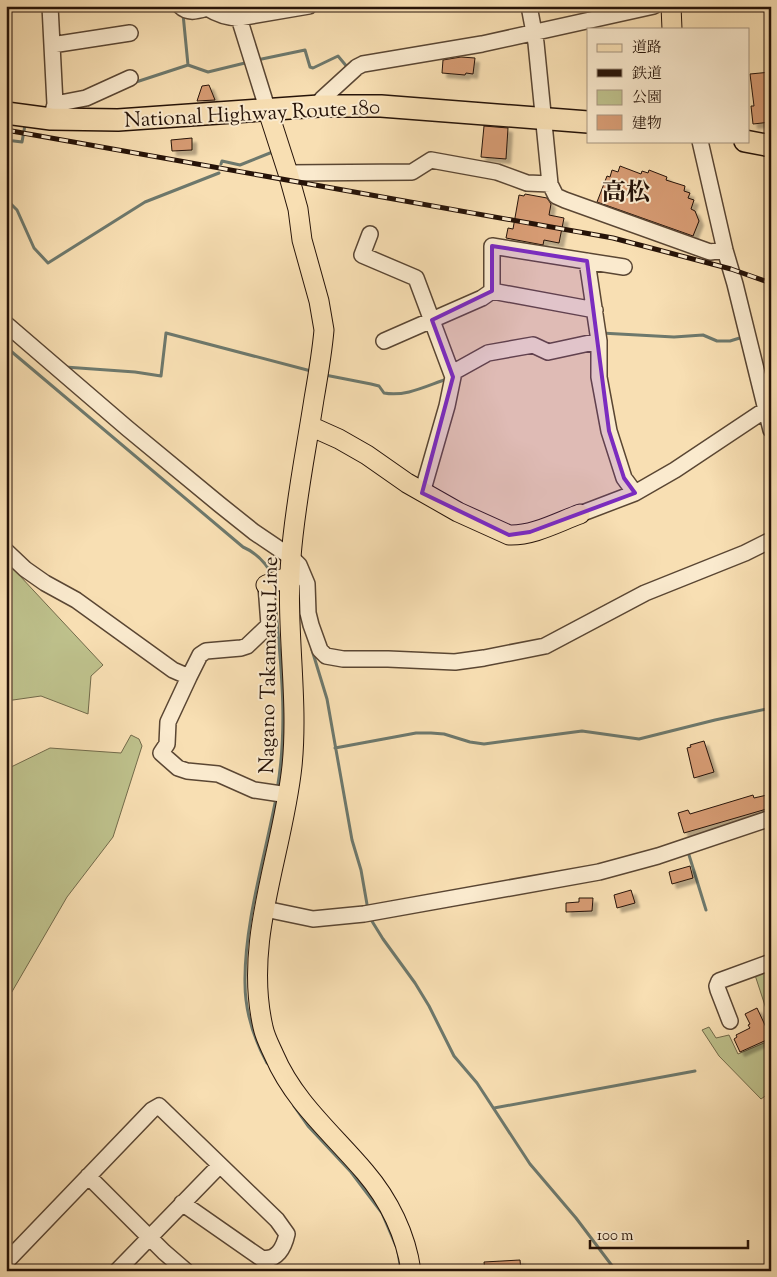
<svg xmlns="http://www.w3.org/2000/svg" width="777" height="1277" font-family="'Sorts Mill Goudy','Noto Serif JP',serif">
<defs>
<filter id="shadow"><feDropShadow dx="4.5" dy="4.5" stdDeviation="1" flood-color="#0004"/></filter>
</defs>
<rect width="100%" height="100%" fill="#f8dfb3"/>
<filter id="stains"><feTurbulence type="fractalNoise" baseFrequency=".004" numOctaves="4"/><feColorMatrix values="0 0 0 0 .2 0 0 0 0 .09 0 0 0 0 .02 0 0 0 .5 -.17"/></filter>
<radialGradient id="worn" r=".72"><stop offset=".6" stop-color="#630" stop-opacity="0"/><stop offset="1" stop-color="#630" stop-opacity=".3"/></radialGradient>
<path fill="#bec18c" stroke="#726a4a" d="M6 561 103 665 91 676 88 714 41 696 6 701Z
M131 735 139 739 142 746 113 837 67 897 6 1002V771L9 768 50 748 121 753Z
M771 966V1024L754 972Z
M709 1027 716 1038 729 1035 738 1054 771 1040V1092L761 1099 719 1056 702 1030Z"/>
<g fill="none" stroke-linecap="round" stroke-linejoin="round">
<path stroke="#6d786c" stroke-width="3" d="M183 14 188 65
M257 60 305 50 310 67 313 68 338 56 348 68
M133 83 188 65 208 72 249 62
M6 140 22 142 25 125
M6 150 8 140
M221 164 222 161 240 165 275 151
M6 199 17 210 34 248 48 263 145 202 219 173
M601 333 674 337 703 335 717 341H730L743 337
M6 347 243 547C257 553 266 563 273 576
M65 367 135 372 161 376 166 333 311 371
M325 375 371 384 379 386 384 393C406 397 426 386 447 379
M768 434 771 443
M274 589C280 656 289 723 277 790
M312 650 327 699 352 840 361 870 368 910
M335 748 416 733H431L444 734 470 742 484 744 582 731 639 739 715 720 771 708
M689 855 706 910
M370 918 383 939 415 983 429 1006 454 1056 477 1083 530 1164 576 1218 616 1271
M267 1063C254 1039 245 1010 245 983 244 925 265 856 276 798
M769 1100 771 1098
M294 1106 308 1126 351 1172 382 1213 396 1246
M494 1108 695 1071
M398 1252 401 1271"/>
</g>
<path fill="#d69b73" stroke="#261308" filter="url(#shadow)" d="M461 57 475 58 473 74 466 73 465 75 442 73 443 60Z
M771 72V122L753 124 751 106H754L750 74Z
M209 85 215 100 197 101 202 86Z
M484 126 508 128 506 159 481 157Z
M192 138V150L172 151 171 140Z
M620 166 641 174 642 171 648 173 649 170 667 177 666 180 685 186 684 191 690 193 688 198 694 200 691 209 695 211 699 221 693 236 597 202 607 176 610 177 612 170 618 172Z
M525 194 547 198 551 204 549 215 564 218 559 243 544 240 543 245 506 238 508 228 513 229 519 195 524 196Z
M704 741 714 772 694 778 687 748 691 747 690 745Z
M753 795 754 798 767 795 770 808 684 833 678 813 688 810 690 814Z
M690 866 693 878 672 884 669 872Z
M631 890 635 903 617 908 614 895Z
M579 898H593L592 911 566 912V903L579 902Z
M757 1008 771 1038 740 1052 734 1039 737 1037 736 1035 750 1028 748 1025 750 1024 745 1014Z
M520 1260 521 1271H485L484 1262Z"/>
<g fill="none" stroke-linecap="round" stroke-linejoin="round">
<defs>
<path id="minor" d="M50 6 55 104 51 119
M180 6C188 14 197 11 207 8
M207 6V8C218 15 227 18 239 18L309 6
M529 6 536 43 550 184
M239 18 268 111
M52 45 130 33
M55 104 86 98 130 78
M319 106 322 99 357 67 363 64 482 44 654 6
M700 141 725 250 735 284 771 430
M288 173 412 172 431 160 497 172 527 183 550 184 556 196 565 200 710 252 725 250
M370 234 362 255 416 278 453 377 447 406 422 493
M587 261 599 341V377L609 431 624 478 635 493
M595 310 492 291V246L624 267
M6 324 127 428 219 504 254 532 291 557 299 565 307 584 308 613 311 625 320 650 326 656 343 659H388L455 662 484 658 545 646 645 593 745 553 771 540
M384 341 482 298 492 291
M452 373 488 353 533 345 548 352 599 341
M580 514 635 493 675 470 765 410
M6 551 25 569 45 583 76 600 173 670 189 677 200 655 206 651 241 648 247 646 269 625 266 585
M189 677 168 722 167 744 161 753 178 768 187 771 218 774 254 790 288 795
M265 909 313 919 364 914 599 872 658 856 771 818
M730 1021 718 990 717 986 719 981 771 962
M88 1176 164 1252 186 1271
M6 1262 152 1110 159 1106 277 1220 287 1234C284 1247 277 1262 261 1258L182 1203
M117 1271 220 1165"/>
<path id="major" d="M671 6 672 29
M268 111 288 173 298 209 302 240 319 301 324 330C322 353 318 376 314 399 306 451 295 504 291 557 285 627 299 697 292 766 283 853 243 940 263 1027 265 1037 270 1046 274 1055 294 1102 333 1134 365 1172 389 1200 406 1235 411 1271
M310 426 339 439 367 455 407 483 458 512 509 535C533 536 558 522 580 514
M266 585 290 576"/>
<path id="highway" d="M6 113 51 119 118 120 319 106H381L588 122
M745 141 771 146"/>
</defs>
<use href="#minor" stroke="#5a4633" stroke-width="18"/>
<use href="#major" stroke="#261308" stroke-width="21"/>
<use href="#highway" stroke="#261308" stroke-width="24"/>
<use href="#minor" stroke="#faeace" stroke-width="15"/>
<use href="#major" stroke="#f8dfb3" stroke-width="19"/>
<use href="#highway" stroke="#f8dfb3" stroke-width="21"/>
<defs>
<path id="rail" d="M6 130 613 238 731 269 771 283"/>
</defs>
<use href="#rail" stroke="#261308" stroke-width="5"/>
<use href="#rail" stroke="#faeace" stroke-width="3" stroke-dasharray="9" stroke-linecap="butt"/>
</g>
<path fill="#7b2cbf" fill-opacity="0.2" stroke="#7b2cbf" stroke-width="4" stroke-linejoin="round" d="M492 246 587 261 609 431 624 478 635 493 530 532 509 535 422 493 453 377 432 320 492 291Z"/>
<g text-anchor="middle" stroke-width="4" stroke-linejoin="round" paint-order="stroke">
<g font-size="21" fill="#261308" stroke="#faeace">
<text transform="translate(252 113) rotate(-3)" y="7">National Highway Route 180</text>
<text transform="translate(268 665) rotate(-89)" y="7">Nagano Takamatsu Line</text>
</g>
<g font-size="24" font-weight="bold" fill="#261308" stroke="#faeace">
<text x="626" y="200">高松</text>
</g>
</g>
<rect width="777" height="1277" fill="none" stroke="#f8dfb3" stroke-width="25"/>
<rect x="8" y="8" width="762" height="1262" fill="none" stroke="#261308" stroke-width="2.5"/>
<rect x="12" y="12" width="752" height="1252" fill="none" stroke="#261308"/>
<rect x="587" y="28" width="162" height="115" fill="#faeace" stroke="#a5947f"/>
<rect x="597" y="44" width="25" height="8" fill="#f8dfb3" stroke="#a5947f"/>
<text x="632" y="52" font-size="15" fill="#261308">道路</text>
<rect x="597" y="69" width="25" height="8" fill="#261308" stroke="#a5947f"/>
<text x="632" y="78" font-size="15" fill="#261308">鉄道</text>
<rect x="597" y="90" width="25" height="15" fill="#bec18c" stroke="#a5947f"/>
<text x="632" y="102" font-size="15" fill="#261308">公園</text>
<rect x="597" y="115" width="25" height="15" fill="#d69b73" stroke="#a5947f"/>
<text x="632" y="128" font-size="15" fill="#261308">建物</text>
<path d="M590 1240v8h158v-8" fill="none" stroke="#261308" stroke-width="2.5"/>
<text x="597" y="1240" font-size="15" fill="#261308" stroke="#faeace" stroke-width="4" paint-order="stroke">100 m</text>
<rect width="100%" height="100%" filter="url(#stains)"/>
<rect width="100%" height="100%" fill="url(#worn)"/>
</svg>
